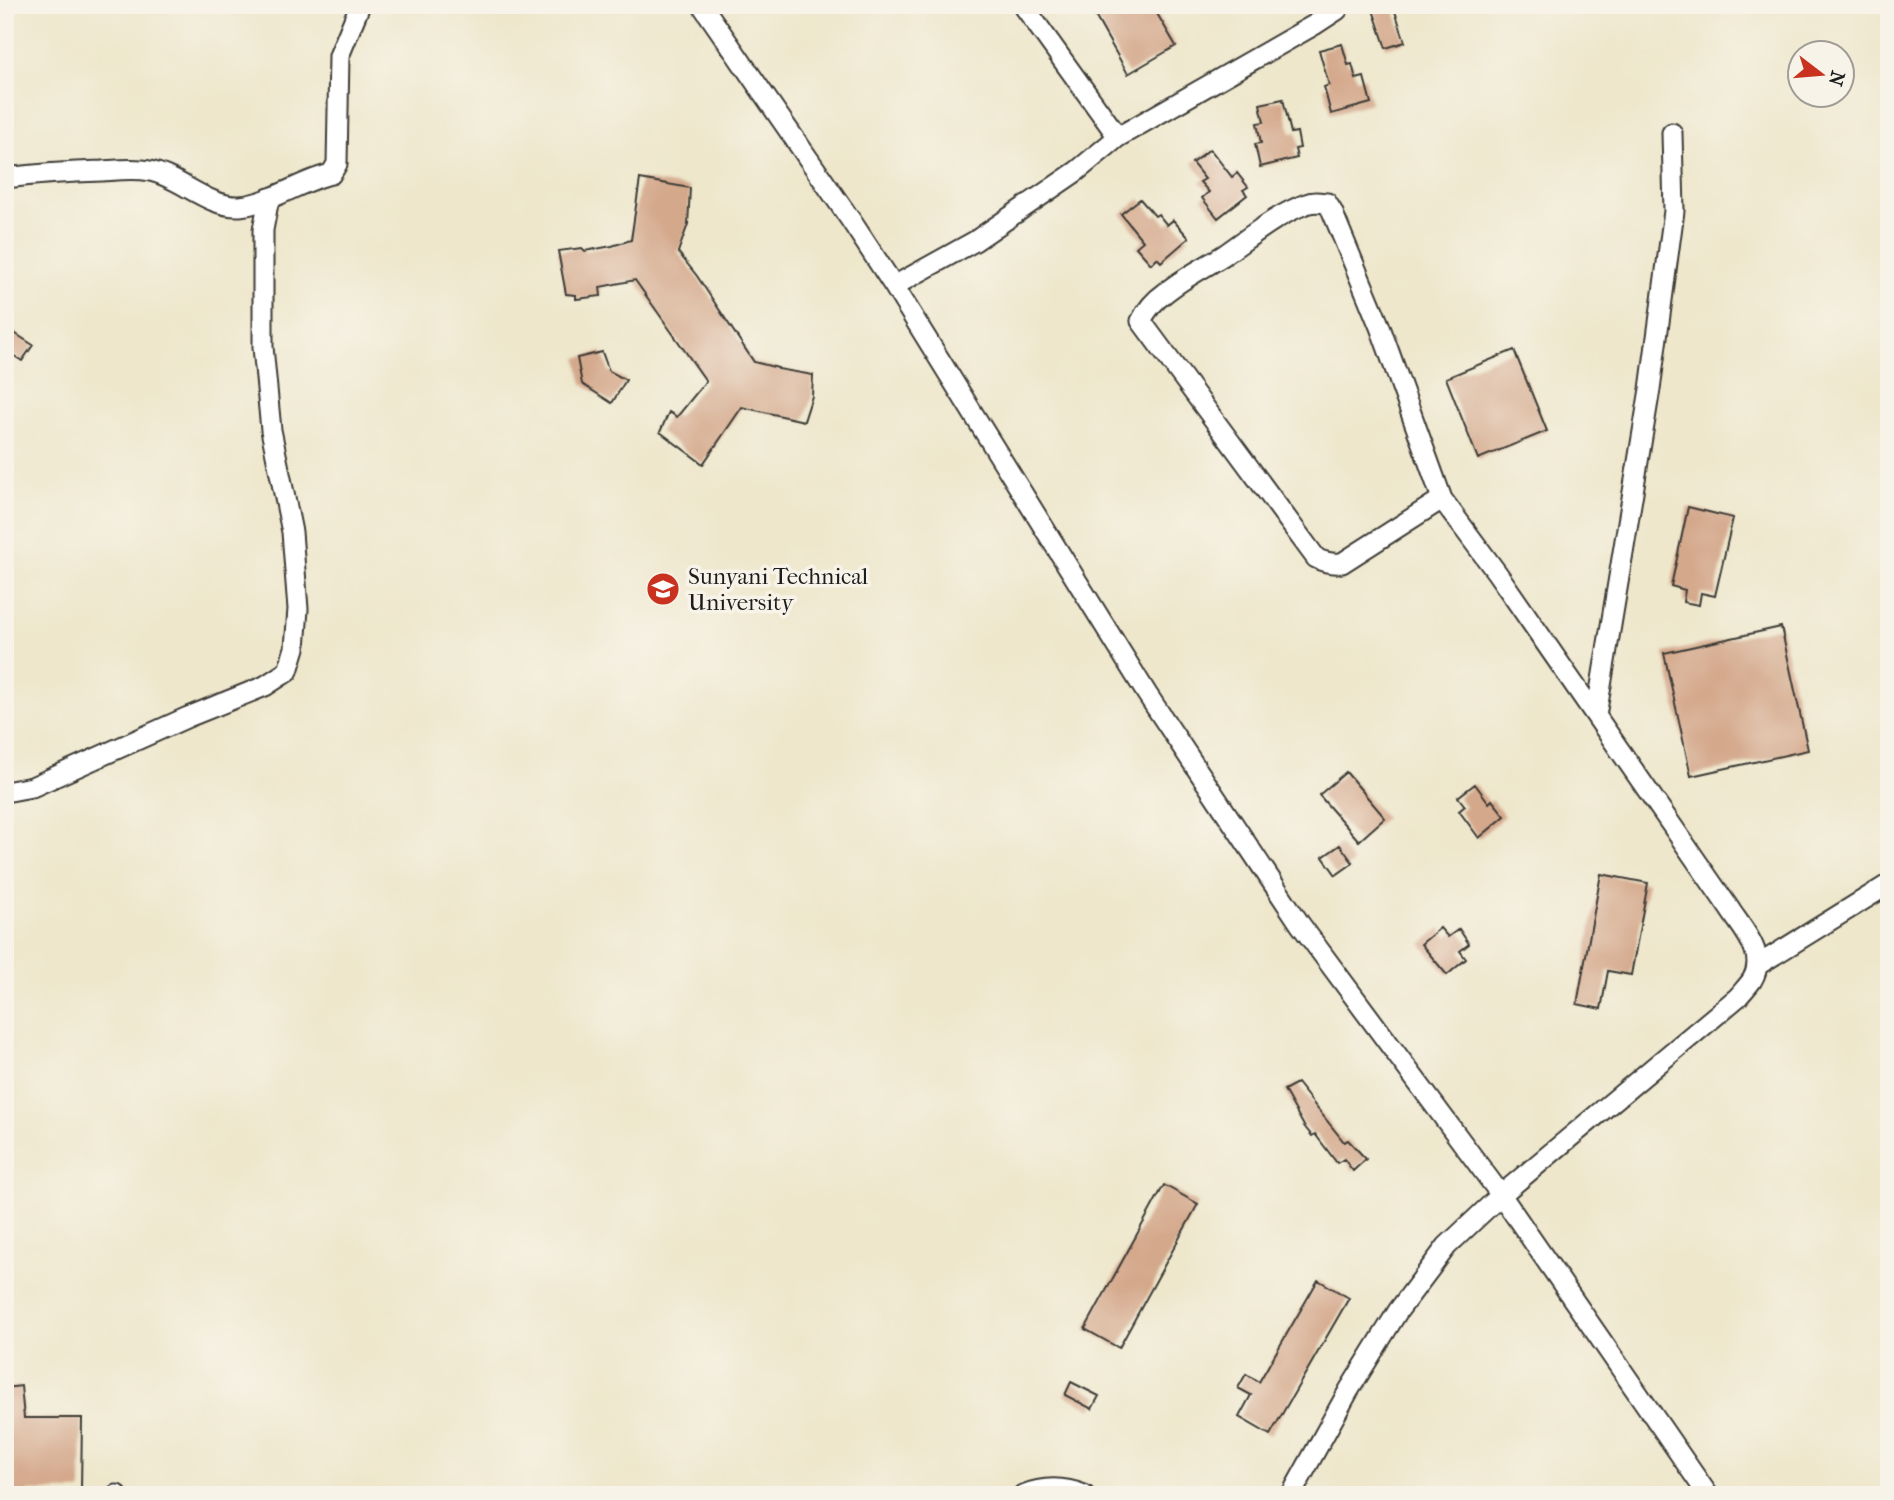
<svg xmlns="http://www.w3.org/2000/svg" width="1894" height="1500" font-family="'IM FELL French Canon',serif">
<rect width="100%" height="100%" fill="#f7f3e8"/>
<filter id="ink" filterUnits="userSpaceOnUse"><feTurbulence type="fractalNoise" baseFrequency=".0143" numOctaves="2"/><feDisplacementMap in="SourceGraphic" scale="14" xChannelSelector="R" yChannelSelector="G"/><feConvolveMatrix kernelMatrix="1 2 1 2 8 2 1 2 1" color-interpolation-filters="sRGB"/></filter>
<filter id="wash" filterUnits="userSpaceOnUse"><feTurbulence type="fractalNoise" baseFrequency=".00686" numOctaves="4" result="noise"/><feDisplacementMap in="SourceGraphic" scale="28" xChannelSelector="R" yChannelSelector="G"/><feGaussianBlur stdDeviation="1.57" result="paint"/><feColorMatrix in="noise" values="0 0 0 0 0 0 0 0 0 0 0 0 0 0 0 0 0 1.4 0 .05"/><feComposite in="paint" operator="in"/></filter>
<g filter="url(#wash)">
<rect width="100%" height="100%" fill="#eee7cc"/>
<g id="blocks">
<path fill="#d4a88b" d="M1109 5H1152L1176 46 1128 74 1094 14Z
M1388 5H1393L1405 42 1386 48 1373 10Z
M1342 44 1348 65 1352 64 1356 79 1364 77 1371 103 1331 114 1324 87 1329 85 1319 50Z
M1283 99 1291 133 1297 132 1300 148 1295 149 1297 158 1260 167 1255 144 1261 143 1257 123 1264 122 1260 104Z
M1210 149 1232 177 1237 173 1248 187 1243 190 1247 195 1218 218 1202 198 1209 192 1200 182 1205 179 1192 163Z
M640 179 690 188 688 224 678 252 697 276 754 362 778 368V369L813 375 812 396 804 421 742 407 703 464 660 432 669 412 677 417 706 381 635 280 600 287 601 296 576 299V295L566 294 558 251 582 248 585 251 612 246 631 240Z
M1140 199 1155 216 1158 214 1167 225 1173 220 1189 238 1161 262 1157 258 1151 264 1136 247 1143 241 1121 214Z
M5 327 33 345 22 361 5 350Z
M1514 350 1547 431 1478 459 1446 378Z
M602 352 609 371 626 380 612 403 582 384 577 358Z
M1688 507 1733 518 1715 596 1701 593 1699 605 1683 602 1685 590 1671 586Z
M1781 627 1808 750 1691 776 1664 653Z
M1346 772 1385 818 1359 841 1319 795Z
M1475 784 1489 803 1492 800 1505 816 1479 838 1459 811 1465 806 1458 797Z
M1340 845 1353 863 1336 875 1323 857Z
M1601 874 1648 883 1631 975 1608 971 1601 1009 1577 1004Z
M1440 928 1448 937 1459 929 1469 944 1460 951 1466 959 1447 975 1421 944Z
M1297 1083 1344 1142 1348 1140 1366 1159 1353 1171 1344 1159 1337 1163 1315 1134 1312 1136 1304 1126 1284 1090Z
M1164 1185 1198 1204 1119 1348 1085 1329Z
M1318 1280 1349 1298 1270 1435 1239 1417 1251 1395 1238 1388 1246 1374 1259 1382Z
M1071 1382 1099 1396 1092 1409 1065 1395Z
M21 1386 24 1418H82L81 1491H29V1495H10L5 1446V1388Z"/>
</g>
</g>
<g filter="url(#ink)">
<use href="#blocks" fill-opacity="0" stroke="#3c3a36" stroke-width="2"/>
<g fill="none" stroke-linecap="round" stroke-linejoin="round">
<defs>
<path id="minor" d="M702 5 850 219 894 286 1147 694 1300 924 1501 1195 1708 1495
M1023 5 1118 137
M5 178C38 174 69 172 102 171 118 170 135 168 150 171 180 177 209 208 240 206 272 203 300 181 331 174L337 164 339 56 360 5
M894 286 975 241 1077 171 1118 137 1314 25 1337 10 1341 5
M1596 716 1650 389 1674 211 1672 133
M5 792 32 787 188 717 265 686 288 671 295 648 298 609 292 532 271 430 263 347V230L269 198
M1758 965 1889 884
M116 1495H117
M1023 1495C1043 1487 1064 1487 1084 1495
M1291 1495 1349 1390 1398 1311 1447 1246 1501 1195 1738 997C1742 992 1748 986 1752 980 1768 954 1742 929 1729 908L1497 573 1442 499 1380 327 1332 211 1327 203C1319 202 1313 201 1306 204 1276 215 1250 237 1224 255 1204 268 1183 278 1165 293 1155 300 1146 311 1141 321L1316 558C1325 563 1332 564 1342 563L1442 499"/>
</defs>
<use href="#minor" stroke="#3c3a36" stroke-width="23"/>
<use href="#minor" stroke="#fff" stroke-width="19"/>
</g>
</g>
<defs>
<symbol id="university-disc" viewBox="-11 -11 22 22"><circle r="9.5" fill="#c8321e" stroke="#f7f3e8"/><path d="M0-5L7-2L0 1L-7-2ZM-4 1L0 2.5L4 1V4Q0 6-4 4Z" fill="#fff"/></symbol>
</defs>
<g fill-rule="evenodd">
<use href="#university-disc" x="644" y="570" width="38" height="38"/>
</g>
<g text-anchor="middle" stroke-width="7" stroke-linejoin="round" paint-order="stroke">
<g font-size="23" fill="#1c1c1c" stroke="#f7f3e8" text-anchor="start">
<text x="688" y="584">Sunyani Technical<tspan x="688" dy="26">University</tspan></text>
</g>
</g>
<rect width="1894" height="1500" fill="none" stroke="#f7f3e8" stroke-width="28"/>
<g transform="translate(1821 74) rotate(106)"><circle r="33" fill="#f7f3e8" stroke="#9f9d96" stroke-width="2"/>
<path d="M0-5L12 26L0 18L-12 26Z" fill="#c8321e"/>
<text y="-10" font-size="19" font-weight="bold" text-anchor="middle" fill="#1c1c1c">N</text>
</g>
</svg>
